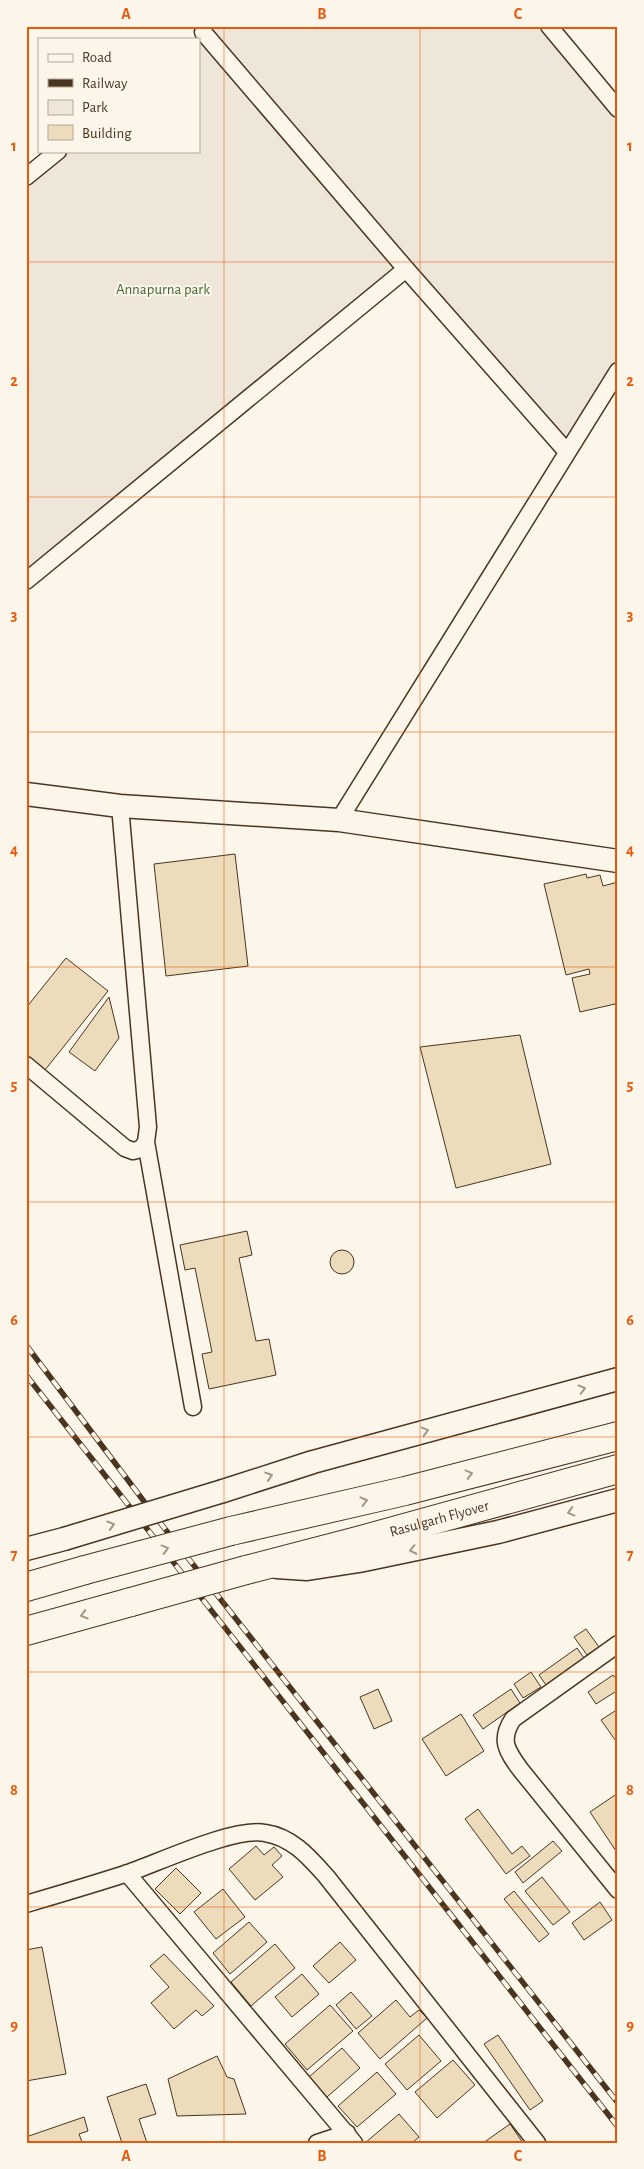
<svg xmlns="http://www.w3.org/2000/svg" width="644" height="2169" font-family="'Alegreya Sans',sans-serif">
<rect width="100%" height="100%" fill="#fbf6e9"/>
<path fill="#ede6d9" stroke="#887966" d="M211 26H548L618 109V370L567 452 406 268 26 579V177L58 151H199V39H196Z"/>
<path fill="#ecdcbc" stroke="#4a3520" d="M235 854 248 966 166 976 154 864Z
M586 874 587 878 600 875 603 886 618 882V1013L615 1004 580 1012 572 978 590 974 589 969 566 975 544 884Z
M66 958 108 991 45 1070 26 1055V1008Z
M109 997 119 1038 95 1071 69 1052Z
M520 1035 551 1164 456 1188 420 1047Z
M247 1231 252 1255 239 1258 256 1341 269 1339 276 1375 209 1389 202 1354 212 1352 195 1268 185 1270 180 1245Z
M330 1262a12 12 0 1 1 24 0a12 12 0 1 1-24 0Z
M586 1629 599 1647 587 1655 574 1637Z
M577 1648 584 1658 546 1685 539 1675Z
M531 1672 541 1687 523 1698 514 1684Z
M613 1675 618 1681V1690L596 1704 588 1692Z
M378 1689 392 1721 374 1729 360 1697Z
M511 1689 520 1703 483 1729 473 1715Z
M618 1709V1744L601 1720Z
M461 1714 484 1751 446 1776 422 1739Z
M618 1793V1854L590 1812Z
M478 1809 512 1854 522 1846 530 1856 506 1874 465 1819Z
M553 1841 562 1851 523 1883 515 1872Z
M256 1846 264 1855 274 1847 282 1856 272 1865 283 1877 255 1900 229 1869Z
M176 1868 201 1893 180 1914 155 1889Z
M542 1877 570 1912 553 1925 525 1891Z
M223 1889 245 1917 216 1939 194 1912Z
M514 1891 549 1934 539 1942 504 1899Z
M600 1902 612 1920 584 1940 572 1923Z
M249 1922 267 1942 230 1974 213 1953Z
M340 1942 356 1960 329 1983 313 1966Z
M275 1944 295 1968 251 2006 231 1982Z
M42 1947 66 2074 26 2081V1950Z
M164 1954 214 2006 202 2016 196 2010 174 2029 151 2003 169 1987 150 1966Z
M302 1974 319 1994 292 2017 275 1997Z
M351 1992 372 2016 356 2029 336 2005Z
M396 2000 410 2017 419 2010 427 2018 380 2059 358 2033Z
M330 2005 353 2031 307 2070 285 2044Z
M419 2035 441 2061 407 2090 385 2064Z
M498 2035 543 2101 530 2110 484 2044Z
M342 2048 360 2068 327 2097 309 2077Z
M217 2056 227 2077 234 2079 246 2114 177 2116 168 2079Z
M453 2060 475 2085 437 2118 415 2092Z
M377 2072 396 2094 357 2127 338 2106Z
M146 2084 156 2114 139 2119 147 2143H122L107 2097Z
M399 2114 419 2137 412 2143H365Z
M84 2117 88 2131 79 2134 82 2142 26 2143V2137Z
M510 2124 523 2143H483Z"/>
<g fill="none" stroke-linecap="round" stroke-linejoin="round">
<defs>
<path id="street" d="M549 26 618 109
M203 32 406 269 567 452
M26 177 58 151
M26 581 406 269
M339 820 618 371
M26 1065 125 1148 133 1151 141 1149 146 1142 148 1127 120 806
M146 1142 193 1407
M618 1644 513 1719C499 1740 507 1751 520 1769L618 1890
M127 1873 354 2143
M26 1904C60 1894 94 1884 128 1873 160 1862 234 1827 265 1833 292 1837 309 1857 326 1876L537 2143
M317 2143 347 2133"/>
<path id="secondary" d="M26 794 120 806 339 820 618 861
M223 1491 313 1462 618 1379
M26 1549 64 1539
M277 1567 307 1569 359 1561 498 1532 618 1500"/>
<g id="highway">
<path d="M231 1531 405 1491 618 1436"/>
<path id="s1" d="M246 1570 361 1540 618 1469"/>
<path d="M26 1587 85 1570"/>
<path d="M26 1631 131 1602"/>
</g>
</defs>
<use href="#street" stroke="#4a3520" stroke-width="19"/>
<use href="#secondary" stroke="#4a3520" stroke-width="25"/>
<use href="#highway" stroke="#4a3520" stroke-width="30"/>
<use href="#street" stroke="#fbf6e9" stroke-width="16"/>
<use href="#secondary" stroke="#fbf6e9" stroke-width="22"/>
<use href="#highway" stroke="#fbf6e9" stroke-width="28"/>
<defs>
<path id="rail" d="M26 1345 158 1520 618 2103
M26 1375 618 2127"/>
</defs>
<use href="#rail" stroke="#4a3520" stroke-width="5.5"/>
<use href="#rail" stroke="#fbf6e9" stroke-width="4" stroke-dasharray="11" stroke-linecap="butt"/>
<defs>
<path id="secondary-bridge" d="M64 1539 223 1491"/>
<path id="highway-bridge" d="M85 1570 231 1531
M131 1602 246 1570"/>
</defs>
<use href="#secondary-bridge" stroke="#4a3520" stroke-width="25" stroke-linecap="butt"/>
<use href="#highway-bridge" stroke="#4a3520" stroke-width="30" stroke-linecap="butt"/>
<use href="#secondary-bridge" stroke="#fbf6e9" stroke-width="22"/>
<use href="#highway-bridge" stroke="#fbf6e9" stroke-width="28"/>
</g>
<defs><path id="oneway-chevron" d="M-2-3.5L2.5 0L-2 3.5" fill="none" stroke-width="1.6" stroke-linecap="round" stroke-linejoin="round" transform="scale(1.25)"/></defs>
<g stroke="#a29684">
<use href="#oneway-chevron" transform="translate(582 1389) rotate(-15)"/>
<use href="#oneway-chevron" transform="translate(425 1431) rotate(-15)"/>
<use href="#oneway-chevron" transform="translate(469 1474) rotate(-15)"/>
<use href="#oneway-chevron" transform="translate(269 1476) rotate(-18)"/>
<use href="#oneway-chevron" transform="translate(364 1501) rotate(-14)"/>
<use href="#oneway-chevron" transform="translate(571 1512) rotate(165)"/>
<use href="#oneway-chevron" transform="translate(111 1525) rotate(-17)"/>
<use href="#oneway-chevron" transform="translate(165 1549) rotate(-15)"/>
<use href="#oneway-chevron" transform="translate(413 1550) rotate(168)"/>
<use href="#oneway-chevron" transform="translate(84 1615) rotate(164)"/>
</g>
<path fill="none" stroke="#e8590c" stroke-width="1" stroke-opacity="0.55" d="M224 26V2143M420 26V2143M26 262H618M26 497H618M26 732H618M26 967H618M26 1202H618M26 1437H618M26 1672H618M26 1907H618"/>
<g text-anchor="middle" stroke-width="4" stroke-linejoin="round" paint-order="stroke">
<g font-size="15" fill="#436837" stroke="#fbf6e9">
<text x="163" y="294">Annapurna park</text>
</g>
<g font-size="15" fill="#4a3520" stroke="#fbf6e9">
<text dy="5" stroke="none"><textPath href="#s1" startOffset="200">Rasulgarh Flyover</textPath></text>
</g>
</g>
<rect width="644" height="2169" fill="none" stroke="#fbf6e9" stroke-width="55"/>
<rect x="38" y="38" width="162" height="115" fill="#fbf6e9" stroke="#b4a999"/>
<rect x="48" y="54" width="25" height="8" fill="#fbf6e9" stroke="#b4a999"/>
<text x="82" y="62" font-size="15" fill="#4a3520">Road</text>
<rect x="48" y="79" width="25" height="8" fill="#4a3520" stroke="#b4a999"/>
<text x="82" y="88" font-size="15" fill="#4a3520">Railway</text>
<rect x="48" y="100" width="25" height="15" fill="#ede6d9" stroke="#b4a999"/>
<text x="82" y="112" font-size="15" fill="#4a3520">Park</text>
<rect x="48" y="125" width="25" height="15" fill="#ecdcbc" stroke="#b4a999"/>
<text x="82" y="138" font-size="15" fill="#4a3520">Building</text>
<rect x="28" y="28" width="588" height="2114" fill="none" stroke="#e8590c" stroke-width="2"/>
<g font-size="16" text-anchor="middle" font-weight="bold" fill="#e8590c">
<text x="126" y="19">A</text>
<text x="322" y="19">B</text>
<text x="518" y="19">C</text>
<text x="14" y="151">1</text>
<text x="630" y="151">1</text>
<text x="14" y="386">2</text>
<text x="630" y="386">2</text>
<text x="14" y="620">3</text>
<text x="630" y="620">3</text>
<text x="14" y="855">4</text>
<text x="630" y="855">4</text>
<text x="14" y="1090">5</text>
<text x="630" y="1090">5</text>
<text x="14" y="1325">6</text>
<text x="630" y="1325">6</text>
<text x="14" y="1560">7</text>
<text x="630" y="1560">7</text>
<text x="14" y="1795">8</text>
<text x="630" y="1795">8</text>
<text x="14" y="2030">9</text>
<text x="630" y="2030">9</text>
<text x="126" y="2161">A</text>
<text x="322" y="2161">B</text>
<text x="518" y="2161">C</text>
</g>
</svg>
